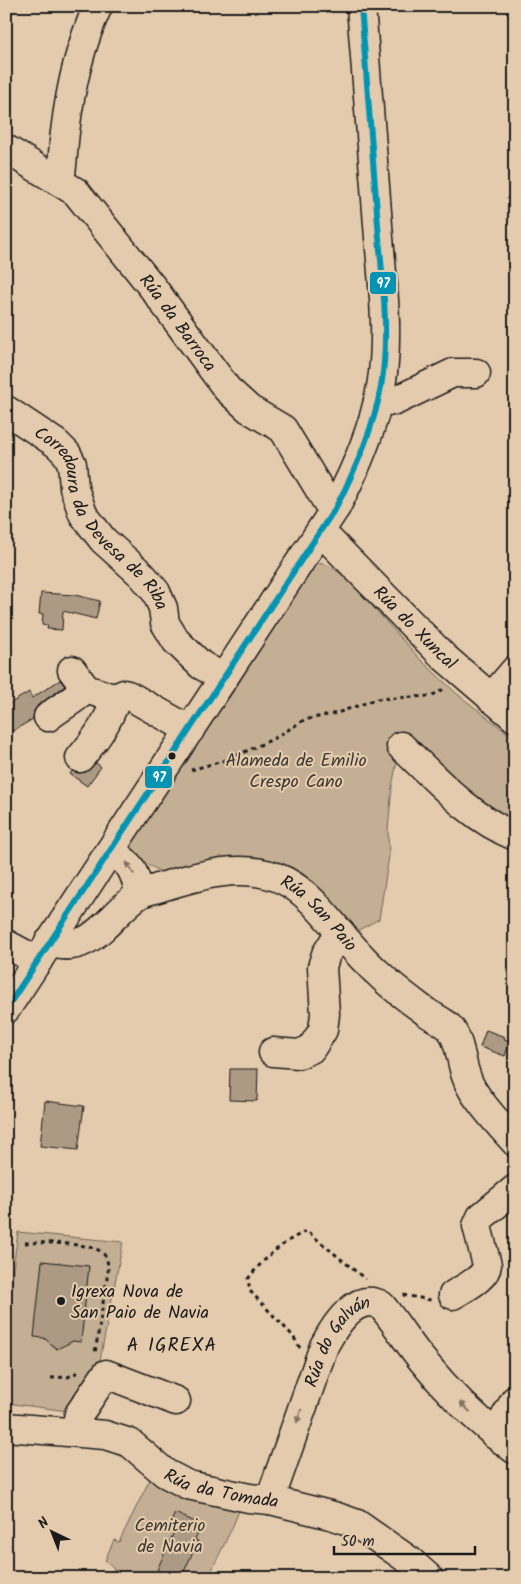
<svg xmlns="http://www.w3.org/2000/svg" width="521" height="1584" font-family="Kalam,sans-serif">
<rect width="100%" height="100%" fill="#e5cbad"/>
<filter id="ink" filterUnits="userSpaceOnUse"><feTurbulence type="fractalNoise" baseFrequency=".02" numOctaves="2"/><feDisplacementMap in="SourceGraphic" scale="10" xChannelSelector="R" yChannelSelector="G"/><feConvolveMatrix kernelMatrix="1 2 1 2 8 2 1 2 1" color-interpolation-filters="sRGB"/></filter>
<g filter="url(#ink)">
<path fill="#c4af95" stroke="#706658" d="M318 563 328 565 346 577 420 659 456 693 515 739V827L397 761 392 787 388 830 389 856 379 919 355 932 247 863 221 859 169 876 126 853 125 848 233 692 311 568Z
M18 1232 123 1242 99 1365 75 1412 6 1403V1320Z
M150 1479 172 1492 239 1511 232 1528 208 1578H114L109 1575 114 1568 105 1560 114 1540 119 1542Z"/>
<path fill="#ad9a85" stroke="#1c1c1c" d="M41 593 75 595 100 601 96 619 63 611 62 630 47 629 48 626 42 625 43 614H39Z
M60 680 65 686 38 705 34 711 33 719 6 735V706L29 692 32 698Z
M96 763 101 767 87 786 70 774 72 771 78 773 86 772Z
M486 1030 505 1037 504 1039 510 1041 505 1056 480 1047Z
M230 1069H258L257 1101 229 1100Z
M45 1101 84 1106 78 1150 40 1146Z
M42 1261 89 1266 81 1342 73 1341 57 1349 44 1338 34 1337Z
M175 1513 202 1525 195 1540 198 1541 181 1578H174L157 1570 174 1532 168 1529Z"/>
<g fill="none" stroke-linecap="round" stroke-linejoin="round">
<defs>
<g id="minor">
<path id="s1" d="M6 149 76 192 153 288 227 389 249 409 283 429 327 502 336 507"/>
<path d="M60 181C63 164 63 148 65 132 70 90 80 45 98 6"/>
<path d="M378 400 395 401 453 373H476"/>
<path id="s2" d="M6 410 57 444 67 454 72 464 74 488 83 514 103 540 142 575 156 592 163 608 165 623 176 641 201 665 224 678"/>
<path id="s3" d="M319 535 329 540 444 657 515 718"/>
<path d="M72 670 86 689 110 697H117L124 694 128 695 190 730"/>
<path d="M491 698 515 670"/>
<path d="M48 717C60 707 75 700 86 689"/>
<path d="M401 746C436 779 470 818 515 836"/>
<path d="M80 758C97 738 108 722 117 697"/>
<path d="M111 851C133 866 133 869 140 894"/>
<path id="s4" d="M49 942C91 958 110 913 140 894 145 891 152 890 158 888 172 884 186 879 201 876 305 852 316 918 379 974 393 988 410 1000 426 1012 433 1017 445 1022 451 1029 463 1047 460 1070 472 1089 483 1108 500 1125 515 1142"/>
<path d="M6 944 38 961"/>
<path d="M6 1009 336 507C356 469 373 430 381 387 390 334 382 278 378 225 373 152 367 79 361 6"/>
<path d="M273 1052 299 1054 311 1049 323 1030 325 1014 322 967 326 954 340 932"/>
<path d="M453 1295C464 1288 486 1278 487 1265L477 1226 481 1217 515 1189"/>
<path id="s5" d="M6 1427 105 1435 130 1443 165 1473 188 1485 249 1498 270 1500 334 1516 357 1524 410 1561 429 1578"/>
<path d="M75 1432 79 1414 106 1374 176 1401"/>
<path d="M495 1435 515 1400"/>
<path id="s6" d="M270 1500 324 1346C334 1327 355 1292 381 1305 396 1323 408 1343 423 1361 450 1394 481 1424 515 1450"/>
</g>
</defs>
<use href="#minor" stroke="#1c1c1c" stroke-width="31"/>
<path stroke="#1c1c1c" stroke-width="3" stroke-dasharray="4 4" stroke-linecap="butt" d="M191 770 229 759 275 738 304 720 337 713 377 699 431 696 446 688
M25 1243C40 1242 89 1243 100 1251 108 1256 108 1264 108 1272L95 1353
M403 1295 431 1300
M300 1348 293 1336 250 1291 248 1279C264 1258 282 1242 307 1231L365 1279
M51 1378 68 1377 78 1372"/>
<use href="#minor" stroke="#e5cbad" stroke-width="28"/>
<defs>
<path id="bus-1" d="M6 1009 336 507C356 469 373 430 381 387 390 334 382 278 378 225 373 152 367 79 361 6"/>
</defs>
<use href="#bus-1" stroke="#e5cbad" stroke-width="10"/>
<use href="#bus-1" stroke="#0494b3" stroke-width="6"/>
</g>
<defs><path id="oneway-solid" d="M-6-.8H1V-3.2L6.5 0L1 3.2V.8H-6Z" transform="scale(1.25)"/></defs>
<g fill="#807464">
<use href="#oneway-solid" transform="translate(130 868) rotate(-122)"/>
<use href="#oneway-solid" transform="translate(465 1407) rotate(-136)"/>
<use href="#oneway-solid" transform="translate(299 1416) rotate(109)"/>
</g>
</g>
<g fill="#1c1c1c" stroke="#e5cbad" stroke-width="2">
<circle cx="172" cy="756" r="4.5"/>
<circle cx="61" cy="1301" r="5"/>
</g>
<g text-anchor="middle" stroke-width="4" stroke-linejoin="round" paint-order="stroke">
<g font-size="18" fill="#1c1c1c" stroke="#e5cbad">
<text dy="6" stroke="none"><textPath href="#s1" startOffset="248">Rúa da Barroca</textPath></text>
<text dy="6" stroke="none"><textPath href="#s2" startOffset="150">Corredoura da Devesa de Riba</textPath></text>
<text dy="6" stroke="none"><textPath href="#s3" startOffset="134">Rúa do Xuncal</textPath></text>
<text dy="6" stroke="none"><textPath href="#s4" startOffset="306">Rúa San Paio</textPath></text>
<text dy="6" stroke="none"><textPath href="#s6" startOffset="175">Rúa do Galván</textPath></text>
<text dy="6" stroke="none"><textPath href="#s5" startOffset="231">Rúa da Tomada</textPath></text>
</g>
<g font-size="18" fill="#3e3934" stroke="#e5cbad">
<text x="296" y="766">Alameda de Emilio<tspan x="296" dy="21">Crespo Cano</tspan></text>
<text x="170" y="1531">Cemiterio<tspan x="170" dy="21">de Navia</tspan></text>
</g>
<g font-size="18" fill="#1c1c1c" stroke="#e5cbad" text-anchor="start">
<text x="71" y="1297">Igrexa Nova de<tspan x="71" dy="21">San Paio de Navia</tspan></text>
</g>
<g font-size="19" letter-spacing="1" fill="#1c1c1c" stroke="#e5cbad">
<text x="172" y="1351">A IGREXA</text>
</g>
</g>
<g stroke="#e5cbad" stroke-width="2">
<rect x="369" y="271" width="28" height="24" rx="5" fill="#0494b3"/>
<rect x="144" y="765" width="29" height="24" rx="5" fill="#0494b3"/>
</g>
<g font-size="14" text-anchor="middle" font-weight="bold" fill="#fff">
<text x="383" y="288">97</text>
<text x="159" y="782">97</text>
</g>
<rect width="521" height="1584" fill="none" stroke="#e5cbad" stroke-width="25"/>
<rect x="12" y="12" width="496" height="1559" fill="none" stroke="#1c1c1c" stroke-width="2" filter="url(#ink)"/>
<g transform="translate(52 1532) rotate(317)" stroke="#e5cbad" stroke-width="4" paint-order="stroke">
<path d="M0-4L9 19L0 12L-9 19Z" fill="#1c1c1c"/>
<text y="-8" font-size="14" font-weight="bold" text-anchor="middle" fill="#1c1c1c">N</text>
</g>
<path d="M334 1546v8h141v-8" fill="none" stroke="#1c1c1c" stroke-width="2.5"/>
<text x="341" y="1546" font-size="15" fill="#1c1c1c" stroke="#e5cbad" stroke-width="4" paint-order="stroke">50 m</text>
</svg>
